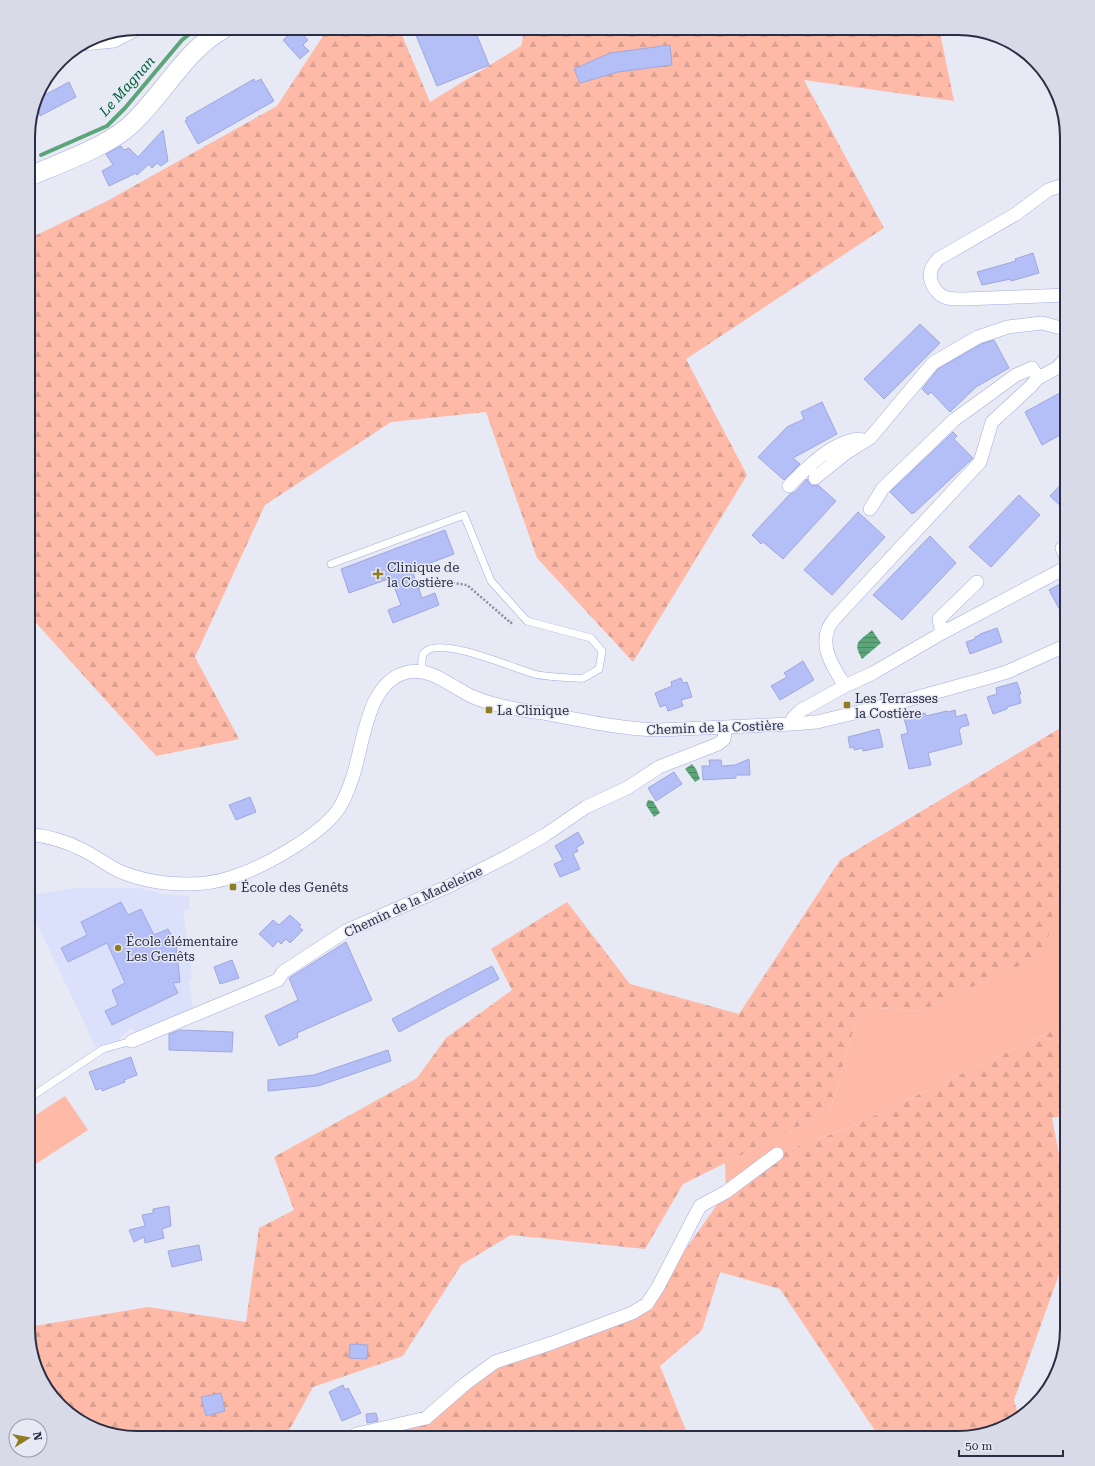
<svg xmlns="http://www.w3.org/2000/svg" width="1095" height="1466" font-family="'Roboto Serif',serif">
<defs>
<pattern id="forest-firs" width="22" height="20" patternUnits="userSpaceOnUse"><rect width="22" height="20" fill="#febaa7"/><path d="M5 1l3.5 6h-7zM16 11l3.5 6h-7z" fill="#daa091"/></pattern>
<pattern id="water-rules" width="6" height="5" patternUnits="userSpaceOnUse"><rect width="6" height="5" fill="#5ba579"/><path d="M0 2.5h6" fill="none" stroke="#4b8765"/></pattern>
</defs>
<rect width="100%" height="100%" fill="#e7e9f5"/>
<path fill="#dbe1fa" d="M74 888H139L162 894 189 896 190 909 183 911 192 974 189 983 194 1013 137 1033 130 1028 117 1041 96 1047 36 922 30 895Z"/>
<path fill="#febaa7" d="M1067 884V1024L846 1129 777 1154 726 1192 725 1163 830 1111 860 1007 920 1011 1044 954 1058 889Z
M65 1096 88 1130 28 1169V1120Z"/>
<path fill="url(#forest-firs)" d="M348 28H399L430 102 521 46 525 28H939L954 101 804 80 884 228 686 359 747 475 633 662 537 558 486 412 391 422 265 505 195 657 239 739 156 756 28 614V239L107 201 277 106 323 36Z
M1067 724V884L1058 889 1045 954 920 1011 860 1007 830 1111 683 1184 645 1249 511 1235 461 1265 403 1356 313 1387 287 1434 278 1438H137L83 1423 46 1389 28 1327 148 1307 246 1322 259 1228 294 1210 274 1157 417 1078 446 1038 512 990 491 949 567 902 630 984 739 1014 840 860Z
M1067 1024V1115L1052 1118 1067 1196V1252L1014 1400 1019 1419 1018 1420 958 1438H880L780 1289 720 1272 702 1330 660 1366 689 1438H350L426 1418 495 1362 647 1304 726 1192 777 1154 846 1129Z"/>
<path fill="url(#water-rules)" d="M872 630 881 643 862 659C852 641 859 642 872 630Z
M692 764 696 769 700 779 695 782 685 769Z
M648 800 653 801 660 813 654 817 646 805Z"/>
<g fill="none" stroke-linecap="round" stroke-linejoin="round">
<path stroke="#5ba579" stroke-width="4" d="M41 155 107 126 125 108 182 40 197 28"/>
</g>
<path fill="#b5bff7" stroke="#9ea8de" d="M297 28 308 40 303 45 309 51 300 59 283 40Z
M413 28H474L489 65 437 86Z
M670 45 672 65 618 72 580 83 574 69 610 53Z
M254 79 255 82 261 79 274 101 198 144 185 121 187 120 186 118Z
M69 82 76 97 40 116 37 99Z
M163 130 168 161 161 166 157 163 152 168 149 164 137 175 136 173 109 186 102 171 113 165 106 154 121 146 124 150 129 148 138 157Z
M1033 253 1039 273 1011 281V279L982 285 977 272 1016 261 1015 259Z
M920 324 940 343 884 399 864 379Z
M994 340 1009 368 976 387 950 412 931 392 928 395 922 389 938 369 981 344Z
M1067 389V431L1042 445 1025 412Z
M822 402 837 434 793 458 800 464 784 480 758 457 787 427 804 419 801 412Z
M953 432 957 436 954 439 973 458 914 513 913 512 912 514 890 492Z
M1067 478V512L1050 496Z
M807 479 809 483 812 486 818 485 836 501 783 559 763 542 761 544 752 535 790 494 795 492Z
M1019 495 1040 515 991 567 969 547Z
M858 512 885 537 832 595 804 570Z
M445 530 454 554 412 570 422 598 435 593 439 605 393 623 388 610 401 605 391 578 349 593 341 569Z
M930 536 956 563 902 620 873 595Z
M1067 580V623L1049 590Z
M997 628 1002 642 970 654 966 642 975 639V637L980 635V634Z
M803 661 814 680 780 700 771 686 787 677 784 673Z
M681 678 683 683 687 682 692 697 681 700 683 706 668 711 666 705 660 707 655 693 672 686 671 682Z
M1017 682 1021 694H1019L1021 703 1007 707V709L993 714 987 697 997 694 996 688Z
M955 710 956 717 966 714 969 725 961 727V728L959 729 962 744 928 753 931 765 909 769 901 735 908 733 904 718 925 713 926 716 947 711 948 712Z
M879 729 883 747 863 751V748L854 750V747L850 748 848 737Z
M749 759 750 775H736V778L703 780 702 766H710L709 760H721L722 766 735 765Z
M674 772 682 784 656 801 648 788Z
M250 797 256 812 236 820 229 805Z
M578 832 584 843 576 848 578 851 573 854 580 869 560 877 554 864 563 860 555 846Z
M121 902 128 915 141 909 154 935 168 929 176 944 180 982 173 983 178 993 112 1025 105 1011 118 1005 112 990 125 983 107 943 68 962 61 948 87 935 81 922Z
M290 915 301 925 299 927 303 930 290 943 286 939 281 944 278 941 273 947 259 934 273 920 279 925Z
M346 942 372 1000 297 1033 298 1037 279 1046 265 1016 298 1000 289 978Z
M232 960 239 978 220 984 214 967Z
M492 966 499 979 399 1032 392 1019Z
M180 1030 233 1032 232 1052 169 1050V1034Z
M388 1050 391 1061 318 1086 268 1091V1080L314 1075Z
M131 1057 137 1075 124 1080 125 1082 102 1091V1088L96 1090 89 1072Z
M169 1206 171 1226 162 1229 164 1238 145 1243 144 1237 134 1242 129 1230 145 1226 142 1215 153 1213V1209Z
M199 1245 202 1260 172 1267 168 1251Z
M350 1344 368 1345 367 1359 349 1358Z
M343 1385 345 1390 348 1388 361 1413 342 1421 329 1392Z
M221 1393 225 1411 206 1416 201 1397Z
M376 1413 378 1421 367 1423 366 1414Z"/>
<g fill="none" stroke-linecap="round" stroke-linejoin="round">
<defs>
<path id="lane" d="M331 564 464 515 491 581 527 621 591 638 602 651 599 669C594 672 588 676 583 678 577 679 541 676 534 674 513 668 441 636 425 652 420 657 422 666 423 673
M28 1099 103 1049 132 1041"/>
<path id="street" d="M83 44 114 41 139 28
M1067 295 963 299C958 299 951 299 947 298 935 294 928 281 931 270 932 266 936 262 938 259L1016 214 1048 190 1067 184
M1038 378 1057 368 1067 357
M815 478 846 453 870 438 933 363 978 337 1008 327 1042 323 1065 329 1067 332
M789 486C807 467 833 441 860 439
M1067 560 1062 548 1067 545
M942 633 939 619 977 582
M845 686C835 670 820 649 828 629 829 625 833 622 835 618L980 462 992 422 1030 387 1038 378 1032 368 1016 375 954 420 883 488 870 509
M792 724 793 718 800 711 845 686 873 673 942 633 1067 567
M28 834C47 836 66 841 83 850 95 856 107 865 119 871 140 880 164 884 187 884 202 884 218 882 232 877 262 868 328 832 342 803 346 796 349 787 352 779 364 745 366 681 408 672 430 667 452 687 471 696 496 707 523 710 549 714 586 721 622 729 659 730L792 724 817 722 904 701 987 678 1007 672 1067 645
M132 1041 278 980 283 972 346 931 449 886 508 856 545 835 586 807 627 788 659 767 718 744 724 739 726 727
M350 1438 357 1434 426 1418 465 1384 495 1362 552 1343 632 1313 647 1304 658 1287 700 1206 726 1192 777 1154"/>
<path id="secondary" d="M28 177C58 164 103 148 127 128 162 98 184 50 225 28"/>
</defs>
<use href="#lane" stroke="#a2ace3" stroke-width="8"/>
<use href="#street" stroke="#a2ace3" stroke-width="14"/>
<use href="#secondary" stroke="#a2ace3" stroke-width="20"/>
<path stroke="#8a8d9e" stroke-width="2.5" stroke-dasharray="2 2" stroke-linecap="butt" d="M418 588 439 581 467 585 511 623 513 620"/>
<use href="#lane" stroke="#fff" stroke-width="7"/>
<use href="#street" stroke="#fff" stroke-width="13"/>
<use href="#secondary" stroke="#fff" stroke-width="19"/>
</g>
<g fill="#907d23" stroke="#e7e9f5" stroke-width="1.5">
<path d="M376 568h4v4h4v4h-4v4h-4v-4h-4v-4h4z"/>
<rect x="843" y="701" width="8" height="8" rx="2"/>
<rect x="485" y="706" width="8" height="8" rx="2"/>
<rect x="229" y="883" width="8" height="8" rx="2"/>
<circle cx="118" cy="948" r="4"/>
</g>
<g text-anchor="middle" stroke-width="3" stroke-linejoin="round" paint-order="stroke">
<g font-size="13" fill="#2a2e44" stroke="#e7e9f5" text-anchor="start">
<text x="387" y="572">Clinique de<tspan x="387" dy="15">la Costière</tspan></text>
<text x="855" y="703">Les Terrasses<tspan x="855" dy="15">la Costière</tspan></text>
<text x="497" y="715">La Clinique</text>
<text x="241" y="892">École des Genêts</text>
<text x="126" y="946">École élémentaire<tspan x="126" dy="15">Les Genêts</tspan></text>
</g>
<g font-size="13" fill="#2a2e44" stroke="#e7e9f5">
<text transform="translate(715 727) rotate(-2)" y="5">Chemin de la Costière</text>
<text transform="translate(413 901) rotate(-25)" y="5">Chemin de la Madeleine</text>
</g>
<g font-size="14" font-style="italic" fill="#006037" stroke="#e7e9f5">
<text transform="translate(127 86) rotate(-48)" y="5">Le Magnan</text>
</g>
</g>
<path d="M0 0H1095V1466H0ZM137 35H958A102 102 0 0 1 1060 137V1329A102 102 0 0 1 958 1431H137A102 102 0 0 1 35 1329V137A102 102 0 0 1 137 35Z" fill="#d8dae7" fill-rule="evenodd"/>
<path fill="none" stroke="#2a2e44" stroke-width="2" d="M137 35H958A102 102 0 0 1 1060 137V1329A102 102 0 0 1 958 1431H137A102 102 0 0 1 35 1329V137A102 102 0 0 1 137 35Z"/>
<g transform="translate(28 1438) rotate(79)"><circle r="19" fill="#e7e9f5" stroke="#9b9eae"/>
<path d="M0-3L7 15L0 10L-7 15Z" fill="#907d23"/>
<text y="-6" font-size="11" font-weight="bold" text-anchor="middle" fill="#2a2e44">N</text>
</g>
<path d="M959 1450v6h104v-6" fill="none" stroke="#2a2e44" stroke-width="2"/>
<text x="965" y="1450" font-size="12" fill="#2a2e44" stroke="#e7e9f5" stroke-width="3" paint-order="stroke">50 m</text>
</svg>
